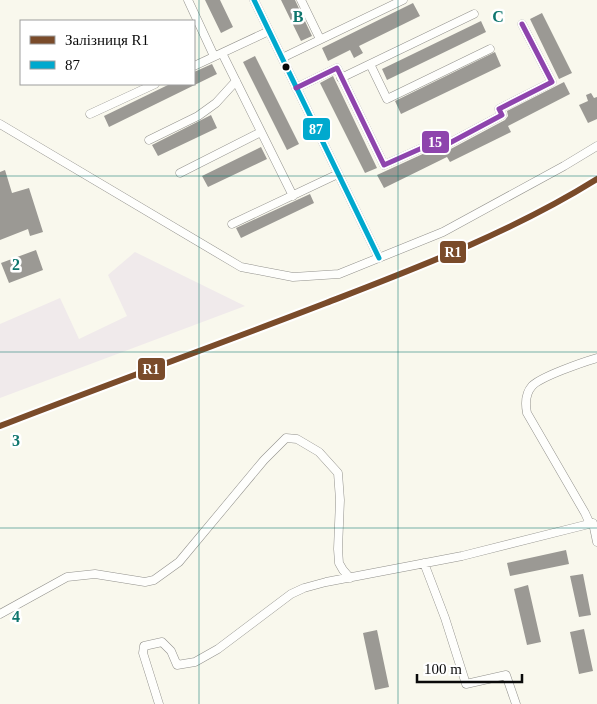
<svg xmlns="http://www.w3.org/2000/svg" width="597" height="704" font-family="Georgia,serif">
<rect width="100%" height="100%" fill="#f9f8ed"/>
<path fill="#f0eaeb" d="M135 252 245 306 0 398V324L60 298 79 339 127 316 108 275Z"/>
<path fill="#9b9994" d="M205 0H220L233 27 221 33Z
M281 0H295L312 36 301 41Z
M413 3 420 16 359 46 363 53 354 58 350 50 328 61 322 48Z
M542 13 572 73 559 79 530 19Z
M481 21 486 32 387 80 382 69Z
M495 52 501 66 401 114 395 101Z
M255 56 299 144 287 150 243 62Z
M212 64 217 74 109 127 104 116 170 84H194V72Z
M333 76 377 168 365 173 320 83Z
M564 82 570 94 508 126 511 132 450 162 447 157 384 188 377 175 438 147 441 152 447 151 505 120 508 116 507 111Z
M591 93 594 98 597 97V119L588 123 579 105 588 101 586 95Z
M211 115 217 128 158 156 152 145Z
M261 147 267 159 208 187 202 176Z
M5 170 12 193 29 188 43 232 30 236 28 229 0 240V172Z
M310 194 314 203 241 238 236 228Z
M36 250 43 270 9 283 1 263Z
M566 550 569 564 510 576 507 563Z
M583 574 591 615 579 617 570 576Z
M528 585 541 642 527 645 514 589Z
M584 629 593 671 579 674 570 632Z
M377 630 389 687 375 690 363 633Z"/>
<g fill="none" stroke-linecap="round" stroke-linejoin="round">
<defs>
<path id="minor" d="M188 0 214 56
M254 0 379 258
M301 0 320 39
M222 53 293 196
M282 58 403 0
M370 64 387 99 490 49
M194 66 269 31
M341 78 474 14
M296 88 337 68 384 165 440 140 444 146 502 115 499 109 552 82 522 24
M90 114 155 84
M0 124 241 267 293 277 339 274 443 232 564 166 597 146
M149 140 198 116 216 103 236 81
M180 173 261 132
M232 224 338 174
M590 524 585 513 527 413C525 403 525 394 532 386 540 377 583 362 597 358
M424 563 445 618 466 684 506 675 516 704
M0 614 67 577 95 574 145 582 154 580 179 562 264 460 286 438 297 439 319 452 338 473 340 500 338 549 339 563 343 570 350 578
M159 704 143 653 144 646 162 642 171 651 177 665 195 662 218 649 291 594 304 588 326 582 462 556 593 523 597 542"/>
</defs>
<use href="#minor" stroke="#92918c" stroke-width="9"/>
<use href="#minor" stroke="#fefefc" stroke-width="8"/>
<defs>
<path id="bus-1" d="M254 0 379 258"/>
<path id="bus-2" d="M296 88 337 68 384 165 440 140 444 146 502 115 499 109 552 82 522 24"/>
</defs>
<use href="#bus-1" stroke="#fff" stroke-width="9"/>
<use href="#bus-2" stroke="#fff" stroke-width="9"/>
<use href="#bus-1" stroke="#00a9ce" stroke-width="5"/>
<use href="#bus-2" stroke="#8e44ad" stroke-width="5"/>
<defs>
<path id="rail-1" d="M0 426C108 384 217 345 326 303 419 267 512 232 597 179"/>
</defs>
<use href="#rail-1" stroke="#fff" stroke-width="10"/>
<use href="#rail-1" stroke="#7a4b2a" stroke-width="6"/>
</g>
<path fill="none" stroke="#0f766e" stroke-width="1" stroke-opacity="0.55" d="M199 0V704M398 0V704M0 176H597M0 352H597M0 528H597"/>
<circle fill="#0a0a0a" stroke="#fff" stroke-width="2" cx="286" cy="67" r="4.5"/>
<g font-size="16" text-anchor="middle" font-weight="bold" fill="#0f766e" stroke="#fff" stroke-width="5" stroke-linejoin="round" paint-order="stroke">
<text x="298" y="22">B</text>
<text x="498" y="22">C</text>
<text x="16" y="270">2</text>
<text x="16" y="446">3</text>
<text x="16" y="622">4</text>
</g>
<g stroke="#fff" stroke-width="2">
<rect x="302" y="117" width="29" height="24" rx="5" fill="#00a9ce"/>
<rect x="421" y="130" width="29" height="24" rx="5" fill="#8e44ad"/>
<rect x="439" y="240" width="28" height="24" rx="5" fill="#7a4b2a"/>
<rect x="137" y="357" width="29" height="24" rx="5" fill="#7a4b2a"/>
</g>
<g font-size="14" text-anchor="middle" font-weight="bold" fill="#fff">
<text x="316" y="134">87</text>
<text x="435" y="147">15</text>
<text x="453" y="257">R1</text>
<text x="151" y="374">R1</text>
</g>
<rect x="20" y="20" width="175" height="65" fill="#ffffff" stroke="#9d9d9d"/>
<rect x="30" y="36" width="25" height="8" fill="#7a4b2a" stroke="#9d9d9d"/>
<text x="65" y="45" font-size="15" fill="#0a0a0a">Залізниця R1</text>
<rect x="30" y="61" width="25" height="8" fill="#00a9ce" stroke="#9d9d9d"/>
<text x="65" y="70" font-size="15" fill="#0a0a0a">87</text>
<path d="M417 674v8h105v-8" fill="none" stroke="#0a0a0a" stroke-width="2.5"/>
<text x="424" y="674" font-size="15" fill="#0a0a0a" stroke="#ffffff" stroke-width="4" paint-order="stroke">100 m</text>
</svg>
